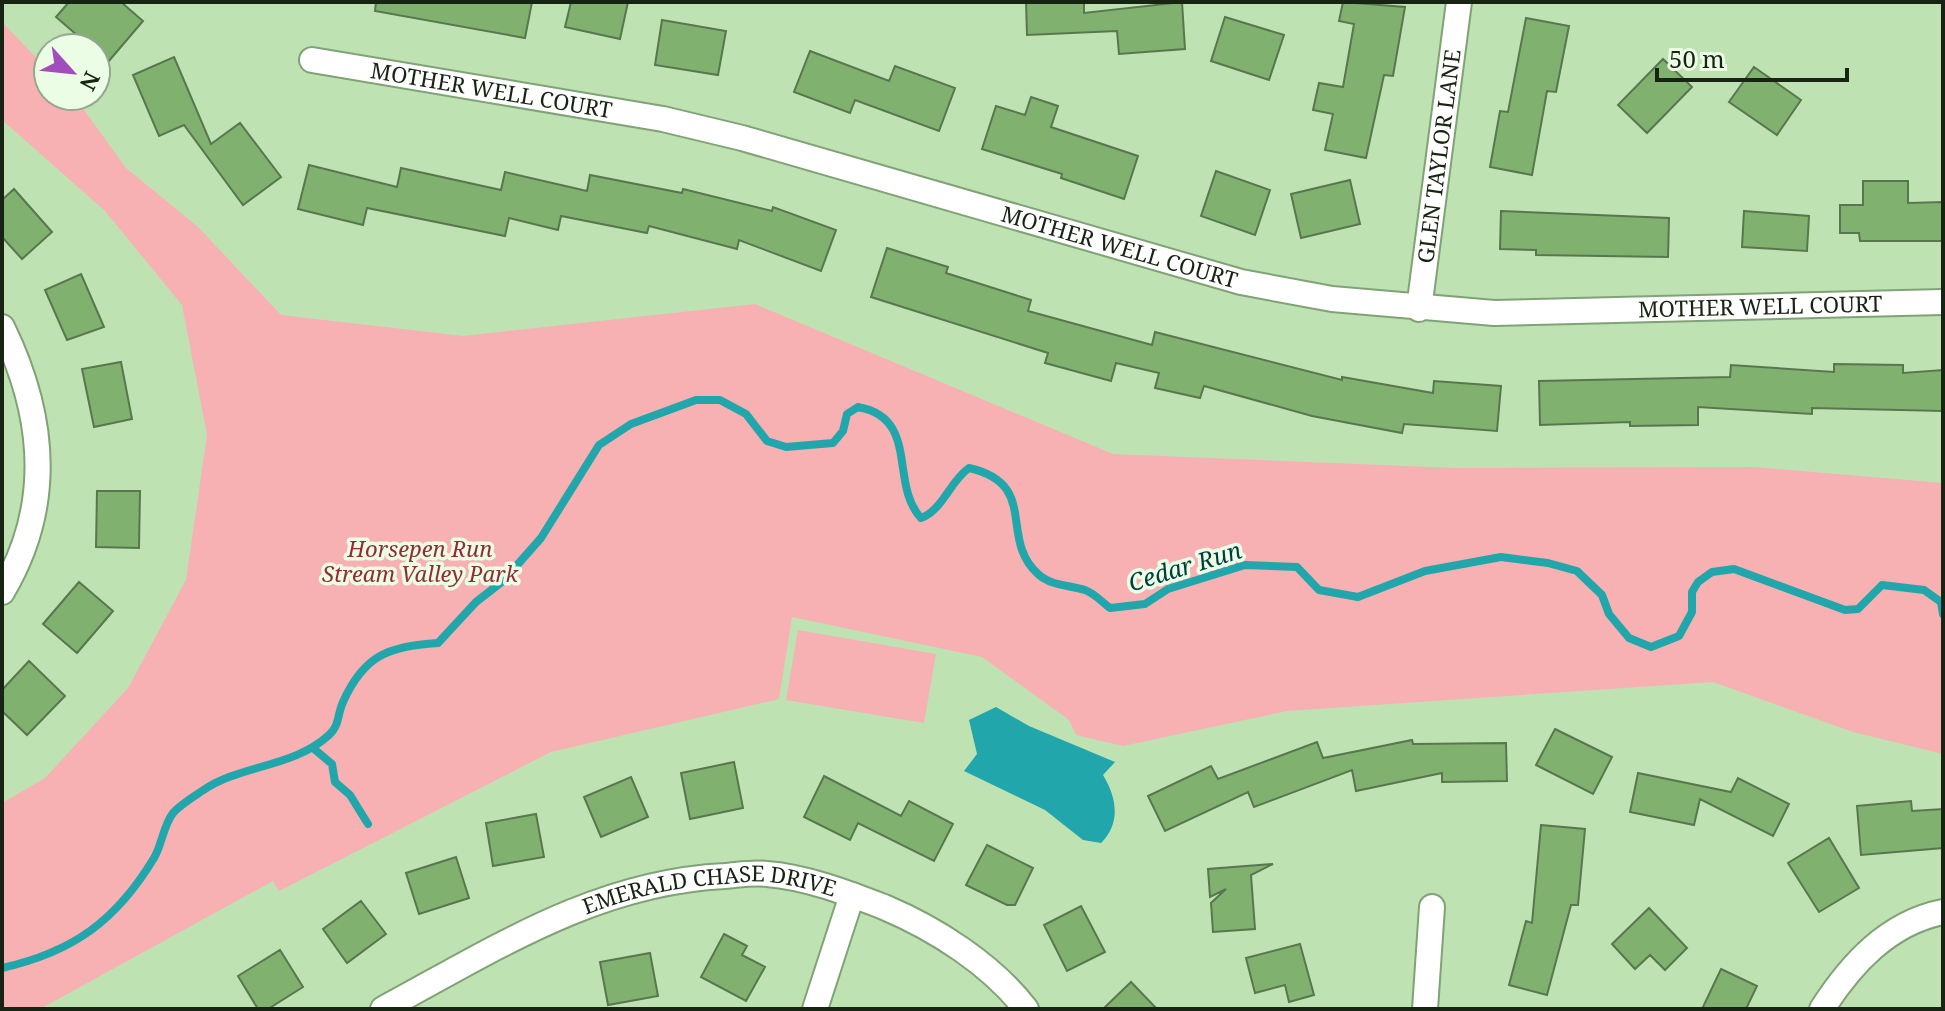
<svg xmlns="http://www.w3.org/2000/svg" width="1945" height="1011" font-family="'Noto Serif',serif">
<rect width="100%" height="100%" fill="#bfe2b3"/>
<path fill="#f8b1b2" d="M2 22 48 70V96H74L126 168 198 227 281 315 463 336 755 304 1113 454 1457 468 1755 467 1943 483V754L1853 732 1713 682 1287 711 1123 746 1076 735 1069 720 982 657 792 617 779 699 551 752 279 891 273 881 40 1009H2V803L45 778 128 688 186 580 207 435 182 305 105 211 2 120Z
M798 630 936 654 924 723 786 700Z"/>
<path fill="#21a7ab" d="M996 707 1029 726 1115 762 1103 775C1117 798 1121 823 1101 843L1083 840 1045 810 964 771 977 754 969 720Z"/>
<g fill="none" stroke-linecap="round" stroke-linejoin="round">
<path stroke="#21a7ab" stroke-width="8" d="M313 748 332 764 335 782 350 795 368 824
M2 968C73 952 116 921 154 858 162 845 163 826 173 813 180 805 193 797 202 791 241 764 293 768 329 735 340 725 337 715 343 702 364 655 389 646 438 643L476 602 503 581 541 538 599 445 631 424 696 400H720L746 414 767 441 786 447 833 443 843 431 847 414 858 407C920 418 889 484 921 518 942 511 950 481 969 468 1040 484 998 538 1038 574 1051 586 1069 585 1085 590 1094 593 1102 602 1110 608L1145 604 1168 589 1245 565 1297 567 1319 590 1358 597 1425 571 1501 557 1548 563 1577 571 1602 595 1609 614 1629 638 1651 647 1679 636 1692 612V592L1698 582 1712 572 1734 569 1845 610 1858 609 1882 585 1924 590 1941 602 1943 614"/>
</g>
<path fill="#80b16f" stroke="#58774e" stroke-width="2" d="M69 2H121L143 21 108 62 56 17Z
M376 2H532L525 38 375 11Z
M571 2H628L620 39 565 27Z
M1026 2H1084V13L1182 2 1185 49 1119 54 1117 31 1027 35Z
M1343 2 1405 7 1393 76 1384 75 1366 158 1325 150 1333 114 1313 110 1319 83 1343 87 1354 24 1339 21Z
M1225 17 1284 35 1269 80 1211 61Z
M1526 18 1569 26 1556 92 1547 91 1532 175 1490 167 1500 111 1508 112Z
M662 20 726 31 718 75 655 65Z
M810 51 889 81 895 66 955 88 939 131 855 100 850 113 794 92Z
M174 57 211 144 240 123 281 177 243 205 184 125 159 136 133 75Z
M1663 59 1692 87 1647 133 1618 105Z
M1754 67 1801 100 1777 135 1729 102Z
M1031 97 1058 106 1051 127 1138 156 1124 199 1061 178 1062 174 982 149 996 106 1025 115Z
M309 165 397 187 401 168 501 190 505 172 587 191 590 175 682 193 683 189 772 211 773 207 836 230 821 271 739 240 737 249 649 226 647 233 561 216 558 230 509 218 505 236 367 208 363 225 298 209Z
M1216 171 1270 190 1255 235 1201 216Z
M1350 180 1360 224 1301 238 1291 194Z
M1863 181H1908V203L1943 202V241H1860L1859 233H1840V205H1863Z
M14 189 52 232 22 259 2 237V200Z
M1501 211 1669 218 1668 257 1536 255V250L1500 249Z
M1744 211 1809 216 1807 251 1742 247Z
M887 248 948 267 946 273 1031 300 1028 311 1152 345 1155 332 1342 380V377L1433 393 1434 381 1501 386 1497 431 1404 424 1402 433 1312 416 1204 386 1200 398 1155 388 1159 373 1116 363 1111 381 1045 363 1048 353 871 297Z
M81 274 104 327 67 340 45 290Z
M121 362 132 419 94 427 82 369Z
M1834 364 1903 365V373L1943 370V411L1812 408V414L1698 407V425L1630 426V422L1540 425 1539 381 1730 377 1731 365 1834 372Z
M97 491H140L139 548 96 547Z
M79 582 113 611 77 653 43 624Z
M29 661 65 696 27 735 2 711V690Z
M1555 729 1612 757 1593 794 1536 765Z
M1412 740 1413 744 1506 743 1507 781 1442 782V773L1356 791 1352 770 1254 807 1248 792 1165 831 1148 796 1211 766 1218 779 1317 742 1323 758Z
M734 762 743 808 690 819 681 773Z
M1638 773 1731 792 1738 778 1789 804 1773 836 1700 799 1694 825 1630 812Z
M824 776 901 816 909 801 953 824 934 861 858 823 850 840 804 817Z
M631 777 648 817 601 837 584 797Z
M1911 801 1912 811 1943 809V848L1861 855 1857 806Z
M536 814 544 857 493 866 486 823Z
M1541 825 1585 829 1578 905H1571L1547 995 1509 985 1526 921 1532 923Z
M1829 838 1859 888 1819 912 1788 863Z
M987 845 1033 868 1015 905H1007L966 885Z
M456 857 469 898 419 914 406 873Z
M1273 864 1251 875 1255 929 1213 932 1211 903 1226 889 1210 897 1208 869Z
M361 901 386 934 347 963 323 929Z
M1081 906 1105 952 1067 971 1044 925Z
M1649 908 1687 948 1665 970 1650 955 1635 969 1612 944Z
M724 934 747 946 742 955 765 967 746 1001 701 977Z
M1300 944 1314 995 1289 1002 1285 985 1255 993 1246 958Z
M280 950 303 987 268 1009H258L238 976Z
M650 953 658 996 608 1005 600 962Z
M1721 969 1757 986 1746 1009H1702Z
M1131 982 1157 1009H1103Z"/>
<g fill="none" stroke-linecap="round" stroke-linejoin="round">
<defs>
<g id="minor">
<path id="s1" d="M312 60 663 119 742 138 1241 282 1332 299 1494 313 1943 302"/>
<path id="s2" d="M1419 309 1459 2"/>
<path d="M2 327C45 415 54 505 2 592"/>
<path id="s3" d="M383 1009C493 950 596 882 725 876 738 875 753 872 767 874 806 877 848 893 884 907 936 929 991 964 1026 1009"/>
<path d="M815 1009 852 895"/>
<path d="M1425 1009 1432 907"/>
<path d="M1822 1009C1851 964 1888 923 1943 912"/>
</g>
</defs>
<use href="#minor" stroke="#81a276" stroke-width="28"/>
<use href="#minor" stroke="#fff" stroke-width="24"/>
</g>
<g text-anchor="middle" stroke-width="7" stroke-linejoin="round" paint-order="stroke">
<g font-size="22" fill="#182413" stroke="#ebfde5">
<text dy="8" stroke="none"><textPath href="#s1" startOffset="182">MOTHER WELL COURT</textPath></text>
<text dy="8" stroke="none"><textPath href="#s2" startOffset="154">GLEN TAYLOR LANE</textPath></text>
<text dy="8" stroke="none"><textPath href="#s1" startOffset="830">MOTHER WELL COURT</textPath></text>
<text dy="8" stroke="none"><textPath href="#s1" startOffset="1478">MOTHER WELL COURT</textPath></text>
<text dy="8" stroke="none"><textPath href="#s3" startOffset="354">EMERALD CHASE DRIVE</textPath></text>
</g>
<g font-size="22" font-style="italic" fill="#912b37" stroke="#ebfde5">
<text x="420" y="557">Horsepen Run<tspan x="420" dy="25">Stream Valley Park</tspan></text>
</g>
<g font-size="24" font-style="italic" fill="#013c3e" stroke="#ebfde5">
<text transform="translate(1185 567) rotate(-17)" y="8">Cedar Run</text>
</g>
</g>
<rect width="1945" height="1011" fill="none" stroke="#182413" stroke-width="8"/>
<g transform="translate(72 72) rotate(117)"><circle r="38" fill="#ebfde5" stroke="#97a691" stroke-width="2"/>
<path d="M0-6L14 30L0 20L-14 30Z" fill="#a24dbc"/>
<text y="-12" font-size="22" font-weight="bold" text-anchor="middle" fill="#182413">N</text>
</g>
<path d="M1657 68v12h190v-12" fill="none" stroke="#182413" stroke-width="4"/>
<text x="1669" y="68" font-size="24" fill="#182413" stroke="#ebfde5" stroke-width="6" paint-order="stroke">50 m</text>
</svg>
